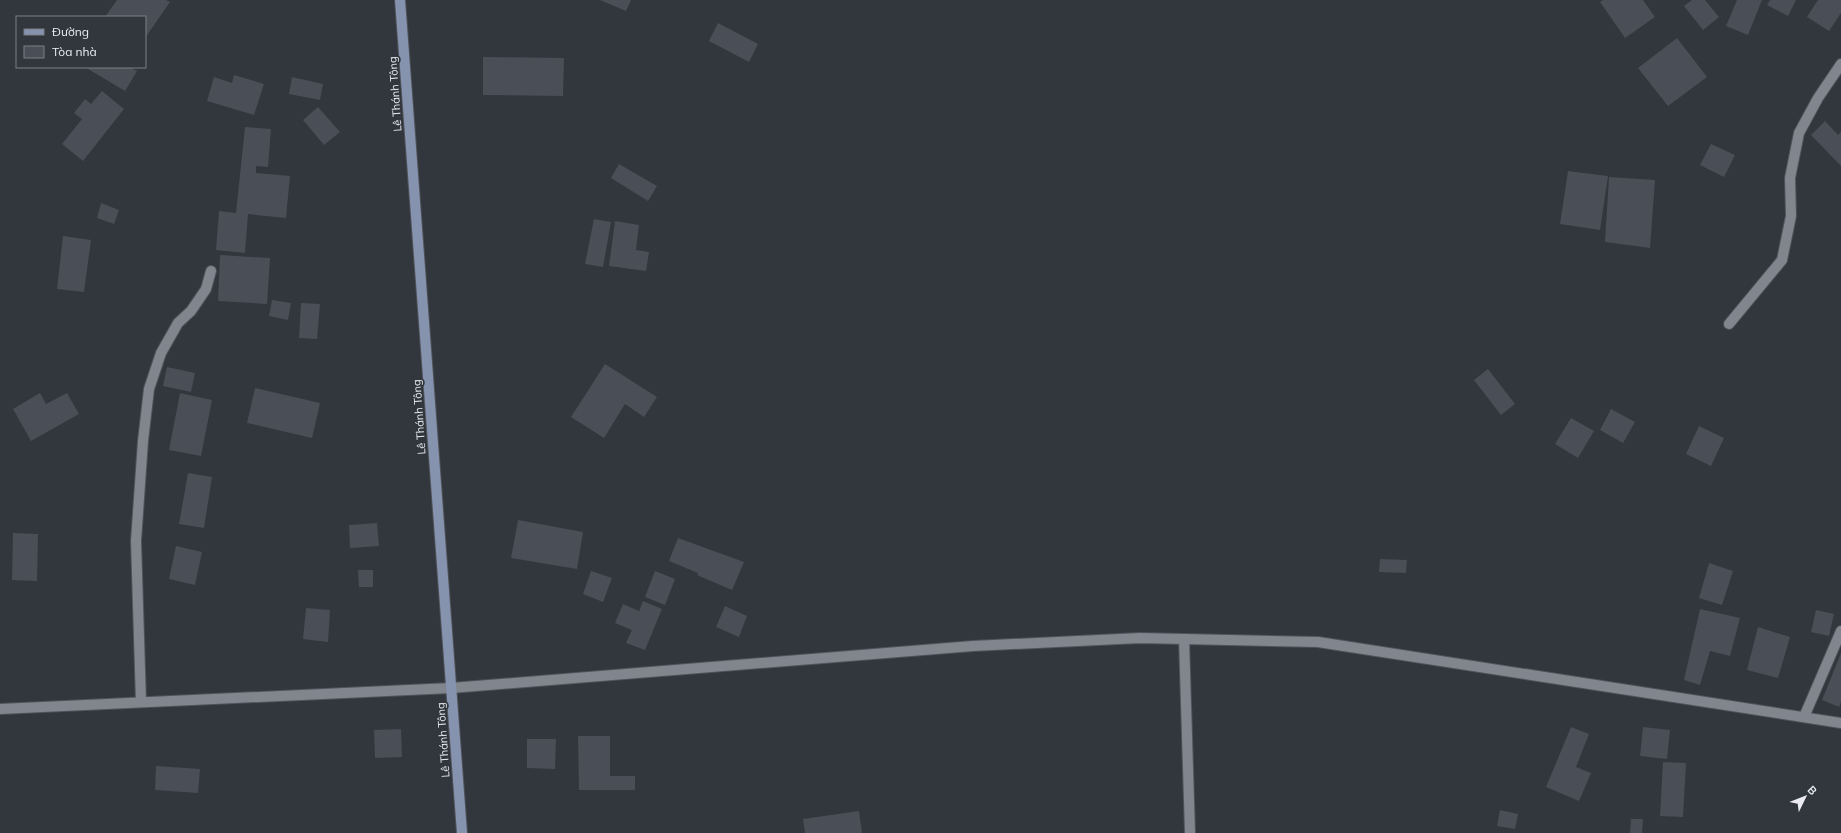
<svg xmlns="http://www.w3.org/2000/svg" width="1841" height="833" font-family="Mulish,sans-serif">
<rect width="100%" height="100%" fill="#32363d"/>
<path fill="#4a4e56" d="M117 0H166L170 2 145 38V17H105Z
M600 0H631L626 11Z
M1603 0H1643L1655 17 1625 38 1600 2Z
M1692 0H1705L1719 17 1703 30 1684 6Z
M1737 0H1762L1748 35 1726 26Z
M1770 0H1796L1788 16 1767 5Z
M1818 0H1841V13L1829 31 1807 17Z
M718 23 758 44 749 62 709 41Z
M1677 38 1707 77 1668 106 1638 68Z
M483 57 564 58 563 96 483 95Z
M89 67H130L137 71 125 91 88 69Z
M234 75 264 84 254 115 207 101 214 77 232 83Z
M292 77 323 84 320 100 289 94Z
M102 91 124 109 83 161 62 144 82 119 74 113 85 99 91 104Z
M318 107 340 132 324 145 303 120Z
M1825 121 1838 135 1841 132V166L1811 135Z
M245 127 271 129 268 167 256 166V173L290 176 286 218 248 214 245 253 216 250 219 211 236 213Z
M1711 144 1735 155 1724 177 1700 165Z
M619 164 657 186 648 201 611 178Z
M1568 171 1608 176 1600 230 1560 224Z
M1609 177 1655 180 1650 248 1605 242Z
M101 203 119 210 114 224 97 218Z
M594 219 611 222 603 267 585 264Z
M615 221 639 225 636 250 649 252 646 271 609 266Z
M63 236 91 240 84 292 57 289Z
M220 255 270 258 267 304 218 301Z
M272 300 291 303 288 320 269 316Z
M301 303 320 304 317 339 299 338Z
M605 364 657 397 644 417 625 404 604 438 571 417Z
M167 367 195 373 191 392 163 386Z
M1488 369 1515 404 1501 415 1474 380Z
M255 388 320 403 312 438 247 423Z
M40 393 46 404 67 393 79 414 31 441 13 409Z
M180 393 212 400 201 456 169 450Z
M1611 409 1635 422 1623 443 1600 430Z
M1571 418 1594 431 1578 458 1555 444Z
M1699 426 1724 438 1711 466 1686 454Z
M188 473 212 477 204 528 179 524Z
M518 520 583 532 577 569 511 558Z
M377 523 379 546 350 548 349 525Z
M13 533 38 534 37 581 12 580Z
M678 538 744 562 732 590 697 575 698 573 669 561Z
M176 546 202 552 195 585 169 579Z
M1380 559 1407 560 1406 573 1379 572Z
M1709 563 1733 571 1722 605 1699 598Z
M358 570H373V587H359Z
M591 571 612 578 603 602 583 594Z
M655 571 675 579 665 605 645 597Z
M643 601 662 609 645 650 626 643 632 630 615 623 623 604 639 611Z
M725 606 747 616 739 637 716 627Z
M306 608 330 610 328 642 303 639Z
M1700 609 1740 618 1730 656 1710 651 1700 685 1684 680Z
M1816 610 1834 614 1829 636 1811 632Z
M1758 627 1790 637 1778 678 1747 670Z
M1841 653V702L1839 707 1822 700Z
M1571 727 1589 734 1576 767 1591 773 1579 801 1546 787Z
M1643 727 1670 730 1667 759 1640 756Z
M401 729 402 757 375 758 374 730Z
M578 736H610V776H635V790H579Z
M527 739H556L555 769 527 768Z
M1663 762 1686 763 1683 817 1660 816Z
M156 766 200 769 198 793 155 790Z
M1500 810 1518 814 1515 829 1497 826Z
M859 811 862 833H805L803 819Z
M1631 819H1643L1642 833H1630Z"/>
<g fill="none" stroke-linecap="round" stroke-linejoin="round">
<defs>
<path id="street" d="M1729 324 1782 260 1791 216 1790 178 1799 133 1818 98 1841 64
M1184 639 1190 833
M141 702 136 541 143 441 149 389 161 353 178 323 191 311 206 289 211 271
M0 709 451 688 973 646 1140 638 1318 642 1841 723
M1804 717 1841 631"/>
<path id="secondary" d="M400 0 462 833"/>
</defs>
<use href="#street" stroke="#505359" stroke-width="12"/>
<use href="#secondary" stroke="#505359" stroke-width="12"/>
<use href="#street" stroke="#81858e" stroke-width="10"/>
<use href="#secondary" stroke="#8693af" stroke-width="10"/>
</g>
<g text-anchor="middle" stroke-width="3.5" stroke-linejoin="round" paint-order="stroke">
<g font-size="11" fill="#eaecf1" stroke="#32363d">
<text transform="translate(395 94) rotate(-94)" y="4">Lê Thánh Tông</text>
<text transform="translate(419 417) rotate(-94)" y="4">Lê Thánh Tông</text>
<text transform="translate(443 740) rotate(-94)" y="4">Lê Thánh Tông</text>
</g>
</g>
<rect x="16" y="16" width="130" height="52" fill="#32363d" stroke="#7c7f85"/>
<rect x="24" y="29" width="20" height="6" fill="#8693af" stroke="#7c7f85"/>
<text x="52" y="36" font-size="12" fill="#eaecf1">Đường</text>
<rect x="24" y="46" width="20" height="12" fill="#4a4e56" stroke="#7c7f85"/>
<text x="52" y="56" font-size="12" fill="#eaecf1">Tòa nhà</text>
<g transform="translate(1805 797) rotate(47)" stroke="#32363d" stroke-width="3" paint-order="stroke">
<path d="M0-3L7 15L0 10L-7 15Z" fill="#eaecf1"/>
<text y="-6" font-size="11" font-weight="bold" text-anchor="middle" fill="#eaecf1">B</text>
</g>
</svg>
